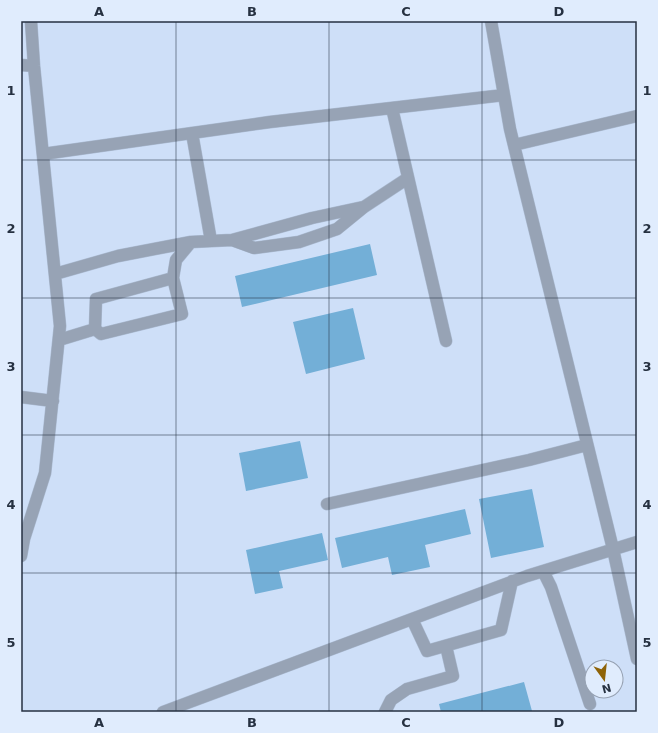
<svg xmlns="http://www.w3.org/2000/svg" width="658" height="733" font-family="'DejaVu Sans',sans-serif">
<rect width="100%" height="100%" fill="#cedff8"/>
<path fill="#73afd7" d="M370 244 377 275 242 307 235 276Z
M353 308 365 359 306 374 293 322Z
M300 441 308 478 246 491 239 453Z
M532 489 544 547 491 558 479 499Z
M465 509 471 534 425 545 430 567 392 575 388 557 342 568 335 538Z
M322 533 328 560 279 571 283 588 255 594 246 550Z
M524 682 532 711 527 712H441L439 704Z"/>
<g fill="none" stroke-linecap="round" stroke-linejoin="round">
<defs>
<path id="minor" d="M491 21 510 129 613 549 637 659
M21 65 34 66
M392 108 446 341
M192 133 211 241
M514 145 637 116
M43 154 270 122 504 95
M232 240 312 218 363 207
M55 274 118 256 191 242 232 240 254 248 299 242 337 229 364 207 408 178
M173 278 182 314 101 334 95 329 96 299Z
M173 278 176 260 191 242
M59 340 95 329
M21 397 53 401
M327 504 529 460 587 445
M21 556 24 539 45 473 60 326 34 66 31 21
M543 571 551 587 590 704
M412 619 427 651 501 630 512 581
M163 712 527 576 637 542
M385 712 391 700 407 689 453 676 446 646"/>
</defs>
<use href="#minor" stroke="#acbcd3" stroke-width="13"/>
<use href="#minor" stroke="#97a3b5" stroke-width="12"/>
</g>
<path fill="none" stroke="#263141" stroke-width="1" stroke-opacity="0.55" d="M176 21V712M329 21V712M482 21V712M21 160H637M21 298H637M21 435H637M21 573H637"/>
<rect width="658" height="733" fill="none" stroke="#e0ecfd" stroke-width="44"/>
<g transform="translate(604 679) rotate(165)"><circle r="19" fill="#e0ecfd" stroke="#96a1b2"/>
<path d="M0-3L7 15L0 10L-7 15Z" fill="#8e6308"/>
<text y="-6" font-size="11" font-weight="bold" text-anchor="middle" fill="#263141">N</text>
</g>
<rect x="22" y="22" width="614" height="689" fill="none" stroke="#263141" stroke-width="1.5"/>
<g font-size="13" text-anchor="middle" font-weight="bold" fill="#263141">
<text x="99" y="16">A</text>
<text x="252" y="16">B</text>
<text x="406" y="16">C</text>
<text x="559" y="16">D</text>
<text x="11" y="95">1</text>
<text x="647" y="95">1</text>
<text x="11" y="233">2</text>
<text x="647" y="233">2</text>
<text x="11" y="371">3</text>
<text x="647" y="371">3</text>
<text x="11" y="509">4</text>
<text x="647" y="509">4</text>
<text x="11" y="647">5</text>
<text x="647" y="647">5</text>
<text x="99" y="727">A</text>
<text x="252" y="727">B</text>
<text x="406" y="727">C</text>
<text x="559" y="727">D</text>
</g>
</svg>
